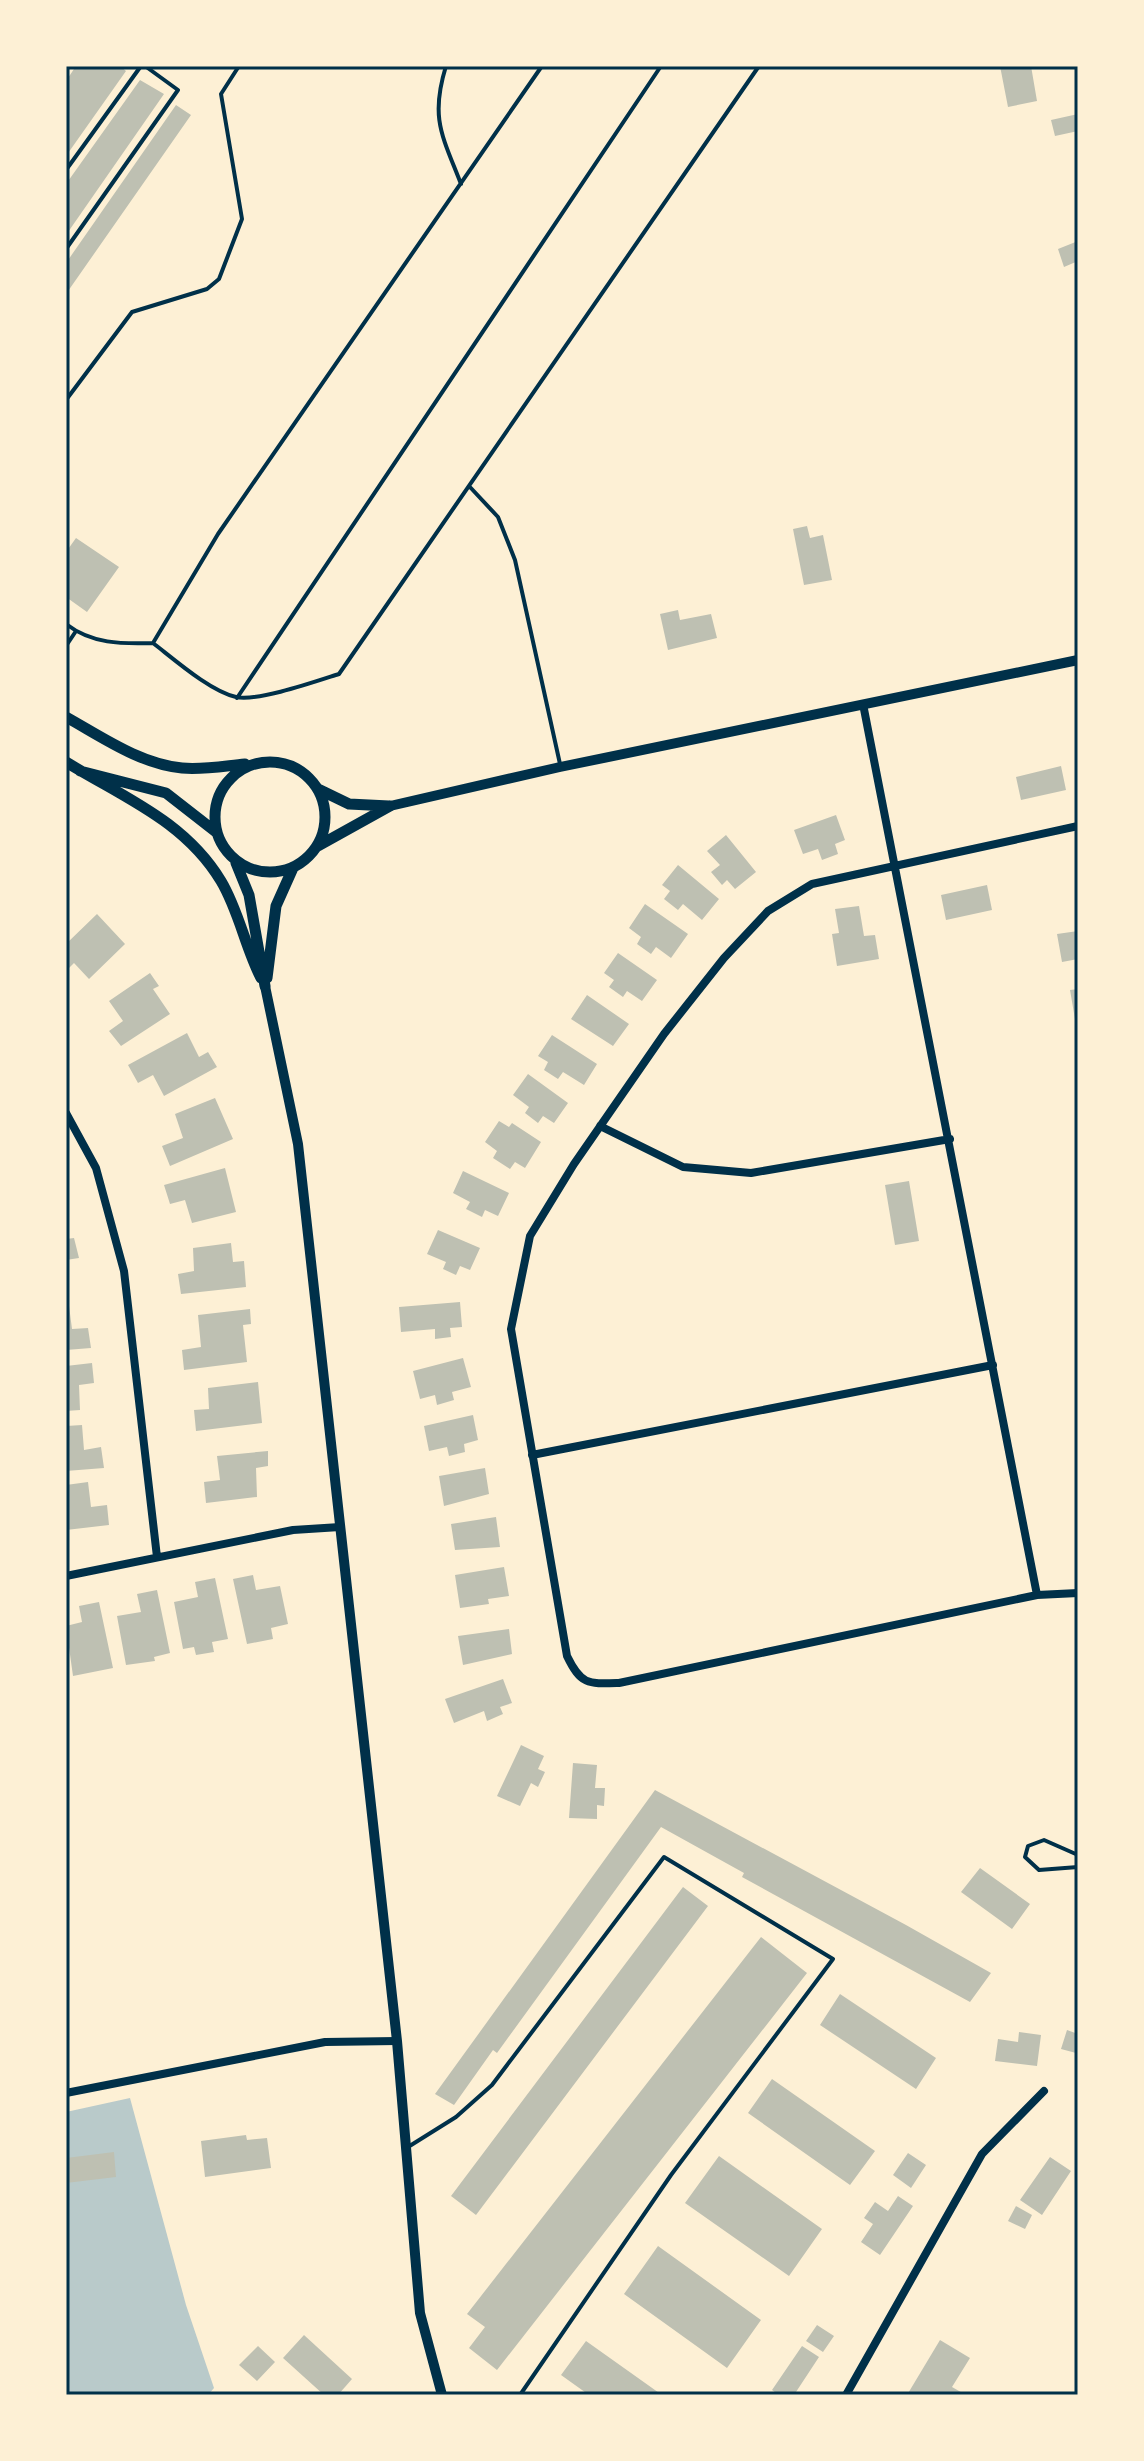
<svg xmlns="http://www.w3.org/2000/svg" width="1144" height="2461" font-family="Inter,sans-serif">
<rect width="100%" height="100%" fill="#fdf0d5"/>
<path fill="#b9caca" d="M130 2098 186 2305 214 2388 208 2395H66V2112Z"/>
<path fill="#bec0b2" d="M76 66H120L126 71 66 156V81Z
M1000 66H1031L1037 101 1008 107Z
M140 80 164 94 66 235V184Z
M176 105 191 115 66 294V263Z
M1078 114V131L1055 136 1051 120Z
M1078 241V261L1064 267 1058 249Z
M807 526 810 538 823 535 832 580 804 585 793 529Z
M76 538 119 567 87 612 66 597V552Z
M678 610 680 620 711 614 717 638 668 650 660 614Z
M1061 766 1066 790 1021 800 1016 777Z
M836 815 845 840 835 844 838 854 822 860 818 849 803 854 794 830Z
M726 835 756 872 735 889 727 880 722 885 711 872 720 865 707 851Z
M678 865 719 899 702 920 683 904 678 910 664 899 670 891 662 885Z
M987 885 992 910 946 920 941 895Z
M645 904 688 934 671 958 656 947 651 954 637 944 641 937 629 928Z
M859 906 864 936 875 935 879 959 837 966 832 934 839 933 835 909Z
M97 914 125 944 89 979 74 963 66 971V944Z
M1078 931V959L1062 962 1057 934Z
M618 953 657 980 642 1001 627 991 623 997 609 987 614 980 604 973Z
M150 973 159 986 153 989 170 1014 121 1046 109 1031 123 1021 109 1001Z
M1078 989V1019H1075L1070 990Z
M587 995 629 1024 613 1046 571 1019Z
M187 1033 199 1057 208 1052 217 1067 164 1096 153 1075 138 1083 128 1065Z
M552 1035 597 1064 584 1085 563 1072 558 1079 544 1070 548 1062 538 1056Z
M528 1074 568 1103 554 1123 543 1116 538 1123 525 1113 529 1107 513 1095Z
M215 1098 233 1139 170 1166 162 1146 183 1138 175 1114Z
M499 1121 509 1127 512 1123 541 1142 525 1168 515 1162 510 1169 493 1158 497 1151 485 1142Z
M225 1168 236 1212 192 1223 185 1200 170 1204 164 1185Z
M463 1171 509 1193 498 1216 485 1210 482 1217 466 1209 470 1202 453 1193Z
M909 1181 919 1241 895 1245 885 1185Z
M438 1230 480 1248 470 1270 460 1266 456 1275 443 1269 446 1262 427 1254Z
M74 1238 79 1258 66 1260V1239Z
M231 1243 233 1262 244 1261 246 1287 181 1294 178 1274 194 1271 193 1248Z
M460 1302 462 1327 450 1328 451 1337 435 1339V1329L401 1332 399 1307Z
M66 1306H69L72 1329 88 1328 91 1348 66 1350Z
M250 1309 251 1324 243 1325 247 1362 184 1370 182 1350 201 1347 198 1315Z
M463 1358 471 1387 452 1392 454 1400 437 1405 435 1395 420 1399 413 1371Z
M92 1363 94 1383 79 1385 80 1410 66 1411V1366Z
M258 1382 262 1423 196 1431 194 1410 209 1409 208 1388Z
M473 1415 478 1440 464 1444 465 1452 449 1456 447 1447 429 1451 424 1426Z
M82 1425 84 1450 101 1447 104 1468 66 1471V1426Z
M268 1451V1466L256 1468 257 1497 206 1503 204 1482 220 1480 217 1456Z
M485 1468 489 1494 444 1506 439 1476Z
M88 1482 91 1507 107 1505 109 1525 66 1530V1485Z
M496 1517 500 1547 455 1550 451 1524Z
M504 1567 509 1596 488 1599 489 1604 460 1608 455 1575Z
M253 1575 256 1590 280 1586 288 1624 271 1628 273 1639 247 1644 233 1579Z
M215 1578 228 1639 212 1642 214 1652 196 1655 194 1647 183 1649 174 1602 198 1597 195 1582Z
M157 1590 170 1653 154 1657 155 1661 126 1665 117 1616 141 1612 137 1594Z
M99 1602 113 1668 73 1676 66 1626 82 1622 79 1606Z
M509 1629 512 1654 463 1665 458 1636Z
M503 1679 512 1703 500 1707 503 1714 487 1721 484 1711 454 1723 445 1699Z
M521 1745 544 1756 538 1769 545 1772 538 1787 531 1783 520 1806 497 1796Z
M573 1763 597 1765 595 1788H605L604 1806 597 1805V1819L569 1818Z
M655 1790 906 1925 991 1973 970 2002 742 1877 744 1873 661 1827 497 2053 493 2050 454 2105 435 2094Z
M980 1868 1030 1904 1012 1929 961 1892Z
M683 1887 708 1906 476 2215 451 2196Z
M761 1937 807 1973 497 2370 469 2348 485 2327 467 2314Z
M840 1994 936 2058 916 2089 820 2025Z
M1067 2030 1078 2034 1076 2053 1061 2049Z
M1019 2032 1041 2035 1037 2066 995 2061 998 2039 1018 2042Z
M772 2079 875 2151 850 2185 748 2113Z
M246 2135 247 2140 267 2138 271 2168 205 2177 201 2141Z
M114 2152 116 2177 66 2183V2158Z
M908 2153 926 2165 911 2188 893 2175Z
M719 2156 822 2229 789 2276 685 2203Z
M1050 2157 1071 2171 1042 2215 1020 2200Z
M898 2196 913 2206 880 2255 861 2242 873 2224 864 2218 875 2202 888 2211Z
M1016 2206 1032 2215 1025 2229 1008 2221Z
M658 2246 761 2320 727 2368 624 2294Z
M817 2325 834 2336 823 2352 806 2341Z
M304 2335 352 2379 338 2395H324L283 2358Z
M940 2340 970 2358 952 2387 966 2395H907Z
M586 2341 662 2395H589L561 2375Z
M258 2346 275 2362 257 2381 239 2365Z
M802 2346 819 2357 794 2395H779L772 2390Z"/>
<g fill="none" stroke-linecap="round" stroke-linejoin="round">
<path stroke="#003049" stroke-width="4" d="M446 66C430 118 442 135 461 184
M66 170 141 66
M66 249 178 90 145 66
M66 400 132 312 207 289 219 279 242 219 221 94 239 66
M469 486 498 517 515 560 560 764
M66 624C92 644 121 644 153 643L218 534 542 66
M153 643C175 660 210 691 236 697 257 702 317 681 339 674L759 66
M66 646 76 631
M237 698 661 66
M1078 1855 1044 1840 1028 1846 1025 1857 1039 1870 1078 1867
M408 2147 456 2117 492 2085 664 1857 833 1959 671 2175 520 2395"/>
<path stroke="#003049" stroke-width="8" d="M863 704 1037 1595
M1078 826 812 884 768 911 724 958 664 1034 574 1164 530 1236 511 1329 567 1656C581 1685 588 1684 619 1683L1037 1595 1078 1593
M66 1113 96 1168 124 1271 157 1557
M600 1126 683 1167 751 1173 950 1139
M532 1455 993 1365
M66 1576 293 1530 340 1527
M66 2093 325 2042 397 2041
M846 2395 982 2154 1044 2091"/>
<path stroke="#003049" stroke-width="10" d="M390 806 560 767 1078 660
M265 986 298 1144 397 2041 420 2313 442 2395"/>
<path stroke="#003049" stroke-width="11" d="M66 717C102 737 140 764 182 768 203 770 224 766 245 764
M215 817a55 55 0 1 1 110 0a55 55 0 1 1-110 0Z
M66 762C123 797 185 821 221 881 239 911 245 947 261 978
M80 771 166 793 216 832
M318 789 349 804 389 806
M318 846 390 806
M236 863 249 895 265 986
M267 978 276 906 293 868"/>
</g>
<rect width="1144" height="2461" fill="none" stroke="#fdf0d5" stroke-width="136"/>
<rect x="68" y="68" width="1008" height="2325" fill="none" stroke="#003049" stroke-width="3"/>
</svg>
